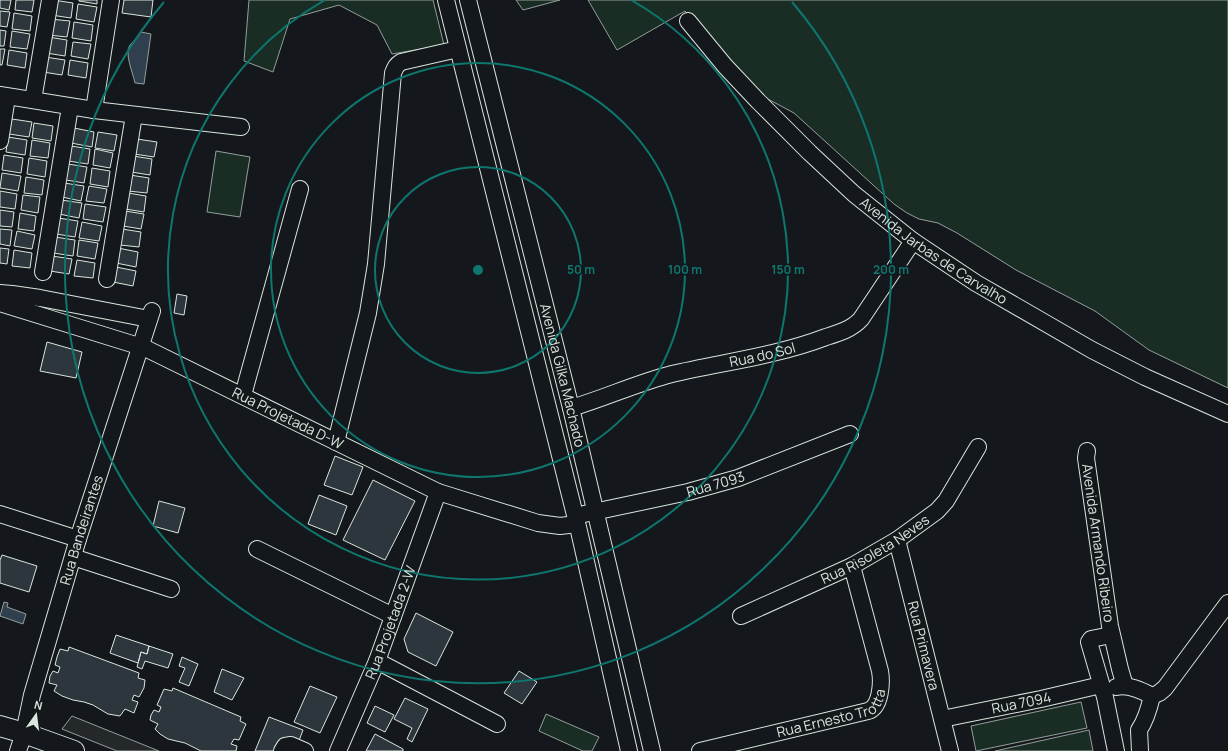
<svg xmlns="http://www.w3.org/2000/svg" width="1228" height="751" font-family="Manrope,sans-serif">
<rect width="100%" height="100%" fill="#14181c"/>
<path fill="#1a2d24" stroke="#939e99" d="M249 0H433L444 45 392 54 377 25 339 5 290 19 273 72 244 61Z
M516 0H560L523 10Z
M588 0H1228V388L1149 350 1095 311 1016 270 957 233 938 223 919 219 907 213 894 204 794 113 766 98 685 11 617 50Z
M216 151 250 157 240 217 207 212Z
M1081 702 1087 728 976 751 971 726Z
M546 714 599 737 592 751H583L539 731Z
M1089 730 1093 751H995Z"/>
<path fill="#24282b" stroke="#939e99" d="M72 716 159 751H117L62 729Z"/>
<path fill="#2f3f4d" stroke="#939e99" d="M141 32 151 34 144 84 135 83C133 73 124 53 130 45 134 40 138 38 141 32Z
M4 602 8 603 7 607 26 614 23 624 0 616Z"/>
<path fill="#2c363c" stroke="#d8e6dc" d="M0 0H11L9 10 0 8Z
M16 0H34L32 12 15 10Z
M53 0 73 3 71 18 51 15Z
M79 0H97V4L79 1Z
M124 0H153L151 17 122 13Z
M78 4 97 7 94 22 76 19Z
M0 11 10 12 7 27 0 26Z
M14 13 32 16 30 31 12 29Z
M50 19 70 21 67 37 48 35Z
M74 22 93 25 91 41 72 38Z
M0 30 6 31 4 46H0Z
M12 31 30 34 27 49 10 47Z
M48 37 67 40 65 56 46 53Z
M73 42 91 44 88 59 71 56Z
M0 49H5L2 65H0Z
M9 50 27 53 25 68 7 65Z
M45 57 65 60 62 75 43 72Z
M70 60 88 63 86 78 68 75Z
M12 119 32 122 29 137 9 134Z
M34 123 53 126 51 141 32 138Z
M74 128 94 132 92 147 71 143Z
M98 132 117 135 114 151 95 148Z
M8 137 27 140 25 155 6 152Z
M137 139 157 142 154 157 134 154Z
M32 140 50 143 48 158 30 156Z
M71 146 90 149 88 164 68 161Z
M95 149 113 153 110 168 93 165Z
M4 155 23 158 21 173 2 170Z
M133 156 152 159 150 175 131 172Z
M29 158 47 161 45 177 27 174Z
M68 164 87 167 84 183 66 180Z
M92 168 110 171 108 187 90 184Z
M2 173 21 176 18 191 0 188Z
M130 175 149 178 147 193 128 191Z
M26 177 44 180 42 195 24 193Z
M64 183 84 186 81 201 62 197Z
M89 186 107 189 104 203 86 201Z
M0 191 17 194 15 209 0 207Z
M128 193 146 196 144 212 125 209Z
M23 195 40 197 38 213 21 210Z
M61 200 82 203 79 218 59 214Z
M85 204 106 207 103 222 83 219Z
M0 210 14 212 12 227 0 226Z
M125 211 144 214 141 229 123 226Z
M20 213 36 216 34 231 18 229Z
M58 218 78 221 75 237 56 234Z
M82 222 102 226 99 241 79 238Z
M0 229 12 230 10 246 0 244Z
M122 229 141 232 139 247 120 245Z
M17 231 35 235 32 249 14 246Z
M55 237 75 240 73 256 53 253Z
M79 240 98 243 95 259 77 256Z
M0 248 9 249 7 264 0 263Z
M118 248 138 252 136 267 116 263Z
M14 250 32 253 30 268 12 266Z
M52 256 72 259 69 274 50 271Z
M77 260 95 263 93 278 74 276Z
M116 267 136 271 133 286 113 282Z
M177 294 187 296 184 315 174 313Z
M47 342 82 352 76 378 40 371Z
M335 456 363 467 352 495 324 485Z
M373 480 415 501 385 560 343 540Z
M319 495 347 506 336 535 308 524Z
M159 501 185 508 178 533 153 526Z
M2 555 37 566 29 592 0 583V560Z
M416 613 453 632 436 666 408 652 404 639Z
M116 635 149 646 147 654 141 652 138 663 110 653Z
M149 646 173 654 168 668 145 661 142 669 137 667 141 652 147 654Z
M69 647 139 673 138 678 145 680 144 688 139 697 134 695 132 700 138 702 134 713 125 709 120 716 108 714 93 705 84 702 73 700 62 696 54 691 57 685 49 683 50 676 53 671 58 673 60 667 55 665 57 657 60 649 68 651Z
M182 657 198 664 189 686 179 682 185 668 179 666Z
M222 669 244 678 232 700 214 692Z
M519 671 537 682 522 704 504 693Z
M310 686 337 697 320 733 294 722Z
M173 688 241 717 240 721 246 724 239 740 234 739 231 744 237 746 236 751H201L185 743 168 739 160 734 155 729 158 724 150 720 151 715 154 710 159 712 161 707 157 705 164 689 172 691Z
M405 698 428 709 412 742 407 739 412 728 394 719Z
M375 706 394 715 385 732 367 723Z
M269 717 303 730 297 746 280 739 275 751H255Z
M375 734 403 749V751H366Z"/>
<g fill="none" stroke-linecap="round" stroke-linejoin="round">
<defs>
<g id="minor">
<path d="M446 0 579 531 629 751"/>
<path id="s1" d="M468 0 571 408 652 751"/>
<path id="s2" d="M688 21 725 66 758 101 810 153 854 194 913 241 976 283 1092 350 1145 377 1228 414"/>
<path d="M0 95 94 110 241 127"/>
<path d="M33 100 50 0"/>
<path d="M94 110 111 0"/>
<path d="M0 141 7 97"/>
<path d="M43 272 70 107"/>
<path d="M107 279 134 115"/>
<path d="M0 293 12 294 40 298 149 319"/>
<path id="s3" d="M0 303 145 348 438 492 538 523 560 526 577 524"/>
<path d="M243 395 300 189"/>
<path id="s4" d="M571 408C605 398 637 383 672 374 724 362 776 356 826 337 839 333 852 329 861 319L913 241"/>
<path d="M336 442 368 313 376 264 393 73C395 68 396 65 401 62L458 49"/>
<path id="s5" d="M1087 451 1086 458 1110 626 1120 669 1125 686"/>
<path d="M0 514 78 539"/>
<path id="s6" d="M584 514 688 492 738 478 850 434"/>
<path id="s7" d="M897 540 950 751"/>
<path d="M257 549 393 616"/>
<path d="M73 557 171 589"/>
<path id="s8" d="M741 616 852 566 897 540 937 511 946 501 978 447"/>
<path d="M1111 635 1091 639 1089 642 1105 697 1116 751"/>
<path d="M377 661 497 724"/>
<path d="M1116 687C1128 684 1141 690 1152 696"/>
<path d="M1152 696 1159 693 1165 688 1228 603"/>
<path id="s9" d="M942 719 1041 699 1101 685"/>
<path id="s10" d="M18 751 24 733 32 695 78 539 152 311"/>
<path d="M282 751 285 746 291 745 305 751"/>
<path id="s11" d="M338 751 377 661 438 492"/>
<path id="s12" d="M700 751 868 711C881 707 882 682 880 671L852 566"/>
<path d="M1140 751 1139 730C1146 720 1149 709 1152 696"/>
</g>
<path id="major" d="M0 726 24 733 74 751"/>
</defs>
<use href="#minor" stroke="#d8e6dc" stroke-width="18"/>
<use href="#major" stroke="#d8e6dc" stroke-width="22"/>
<use href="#minor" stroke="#14181c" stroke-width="16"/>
<use href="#major" stroke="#14181c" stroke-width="20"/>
</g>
<g fill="none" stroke="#0f766e" stroke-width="2">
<circle cx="478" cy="270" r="103"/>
<circle cx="478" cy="270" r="207"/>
<path d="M631 0A310 310 0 1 1 325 0"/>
<path d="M792 2A413 413 0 1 1 164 2"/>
</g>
<g text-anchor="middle" stroke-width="3" stroke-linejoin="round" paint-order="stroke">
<g font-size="14" fill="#d8e6dc" stroke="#14181c">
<text dy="5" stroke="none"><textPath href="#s2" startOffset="338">Avenida Jarbas de Carvalho</textPath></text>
<text dy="5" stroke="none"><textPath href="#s4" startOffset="199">Rua do Sol</textPath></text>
<text dy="5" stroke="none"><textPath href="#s1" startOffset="387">Avenida Gilka Machado</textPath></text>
<text dy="5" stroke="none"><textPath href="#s3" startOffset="311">Rua Projetada D-W</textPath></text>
<text dy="5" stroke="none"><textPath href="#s6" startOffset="135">Rua 7093</textPath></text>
<text dy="5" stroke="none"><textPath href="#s10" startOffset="230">Rua Bandeirantes</textPath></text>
<text dy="5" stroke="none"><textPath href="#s5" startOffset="93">Avenida Armando Ribeiro</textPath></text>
<text dy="5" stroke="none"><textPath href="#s8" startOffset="150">Rua Risoleta Neves</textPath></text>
<text dy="5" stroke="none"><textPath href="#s11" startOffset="139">Rua Projetada 2-W</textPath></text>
<text dy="5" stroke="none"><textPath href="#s7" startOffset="109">Rua Primavera</textPath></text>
<text dy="5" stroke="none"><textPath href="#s9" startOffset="81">Rua 7094</textPath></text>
<text dy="5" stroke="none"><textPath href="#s12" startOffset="139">Rua Ernesto Trotta</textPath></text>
</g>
</g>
<circle cx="478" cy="270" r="6" fill="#0f766e" stroke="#14181c" stroke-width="2"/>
<g font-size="12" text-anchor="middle" font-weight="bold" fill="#0f766e" stroke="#14181c" stroke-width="3" stroke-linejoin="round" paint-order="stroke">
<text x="581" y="274">50 m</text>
<text x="685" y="274">100 m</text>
<text x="788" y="274">150 m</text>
<text x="891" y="274">200 m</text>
</g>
<g transform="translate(36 715) rotate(14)" stroke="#14181c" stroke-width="3" paint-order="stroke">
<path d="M0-3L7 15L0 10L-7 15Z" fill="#d8e6dc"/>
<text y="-6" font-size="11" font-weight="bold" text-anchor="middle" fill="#d8e6dc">N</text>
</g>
</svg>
